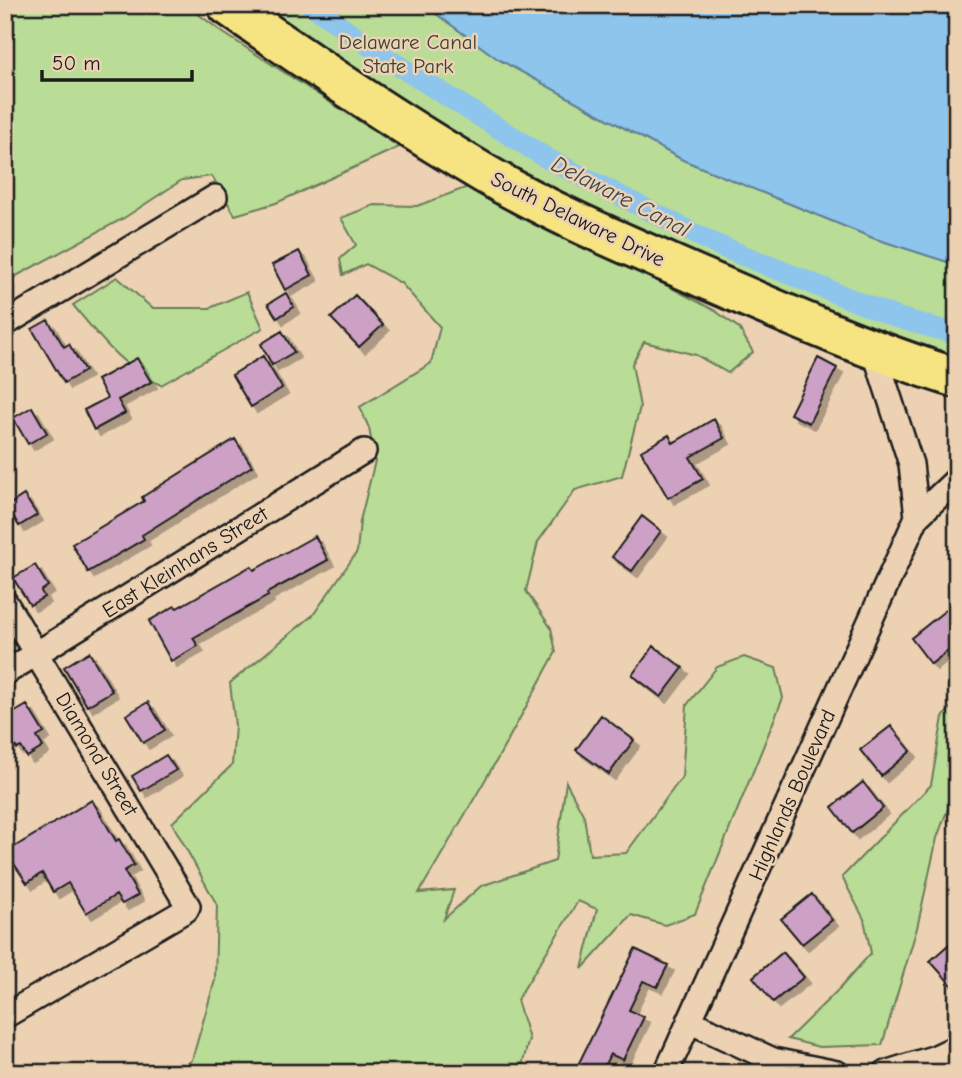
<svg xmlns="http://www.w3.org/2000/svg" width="962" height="1078" font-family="'Comic Neue',sans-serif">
<defs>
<filter id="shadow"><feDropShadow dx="6" dy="6" stdDeviation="0" flood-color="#0004"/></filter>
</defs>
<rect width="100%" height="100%" fill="#ecd1b3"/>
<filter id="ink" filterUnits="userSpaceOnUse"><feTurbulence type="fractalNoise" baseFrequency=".0143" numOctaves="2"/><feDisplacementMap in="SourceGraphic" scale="14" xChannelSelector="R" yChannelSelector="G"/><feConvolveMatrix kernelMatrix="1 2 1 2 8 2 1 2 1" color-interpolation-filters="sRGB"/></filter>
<g filter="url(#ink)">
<path fill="#b9dc96" stroke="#6a7c59" stroke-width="2" d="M5 5H186L225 34 399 147 276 203 235 215 212 176 182 180 124 218 5 282Z
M254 5H424L498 59 683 160 873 238 957 265V364L767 293 478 154Z
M473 185 714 310 739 328 753 352 728 373 696 355 644 342 632 364 640 407 622 476 575 490 538 542 526 591 551 628 556 652 498 758 419 893 454 890 444 919 481 886 555 861 566 782 584 816 590 855 626 853 682 777 687 705 717 667 744 657 776 668 783 698 695 914 665 925 631 915 582 969 597 909 578 901 517 1000 529 1039 520 1073H177L192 1060 215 980 217 905 172 823 232 765 235 726 230 683 313 615 357 552 360 521 375 461 369 428 360 407 431 363 440 327 401 283 366 264 343 275 340 259 356 245 341 218 374 205 417 206Z
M117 277 152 308H210L247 292 263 328 161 385C123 369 98 335 73 305Z
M957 700V784L937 838 917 928 882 1045 819 1047 788 1039 840 988 871 953 864 919 842 877 931 785 943 717Z"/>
<path fill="#8ec5ec" stroke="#608199" stroke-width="2" d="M424 5H957V265L873 238 683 160 498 59Z"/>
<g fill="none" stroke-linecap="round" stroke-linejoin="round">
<path stroke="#8ec5ec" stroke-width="21" d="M311 5 388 59 548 159 715 244 895 317 957 334"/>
</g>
<path fill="#cda1c5" stroke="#1c1c1c" stroke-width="2" filter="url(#shadow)" d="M299 251 312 275 285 290 272 265Z
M286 293 294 307 277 318 268 304Z
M355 295 383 325 359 347 331 318Z
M48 320 64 347 69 344 85 371 64 383 32 329Z
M282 331 294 352 272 365 261 344Z
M263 356 282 388 251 407 232 375Z
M137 358 151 382 118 400 125 413 94 430 84 410 107 398 97 380Z
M818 358 837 368 809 423 790 414Z
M32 407 47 433 28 444 13 418Z
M714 419 724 438 690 457 703 479 668 498 641 451 669 435 673 443Z
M235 439 252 466 142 535 144 539 88 572 72 544 144 501 142 497Z
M24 495 37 515 19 526 7 506Z
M642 516 661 531 632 571 612 557Z
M315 536 328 560 267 593 268 596 193 638 198 646 171 661 149 621 175 606 177 608 251 566 254 570Z
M35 565 48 586 41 591 44 597 30 605 13 578Z
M957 601V644L931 664 911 638Z
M654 646 683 668 661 697 632 675Z
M89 652 112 691 87 706 64 667Z
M148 702 165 730 143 743 126 715Z
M27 705 44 733 37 737 43 747 27 757 21 747 17 749 5 729V718Z
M601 715 634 740 609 774 576 750Z
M891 726 911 751 881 776 860 750Z
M166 755 176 770 141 791 132 776Z
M863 782 883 808 852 833 832 807Z
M92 800 116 841 119 839 134 865 124 871 138 895 122 904 116 895 86 913 68 883 53 892 42 873 27 883 6 852Z
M812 894 832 920 802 944 781 919Z
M957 937V991L930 961Z
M635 949 668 965 657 987 643 981 629 1010 644 1017 623 1060 610 1054 601 1073H574Z
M783 952 804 977 773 1002 753 977Z"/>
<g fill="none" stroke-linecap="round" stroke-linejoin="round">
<defs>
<path id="minor" d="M5 324 215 197
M874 350 911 464 917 517
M5 602 188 906 186 910 5 1016
M5 673 364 451
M689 1021 773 1060 837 1073
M666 1073 917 517 957 479
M885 1073 936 1057 957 1047"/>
<path id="trunk" d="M227 5C311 64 396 122 485 174 555 215 630 246 705 279 788 315 870 351 957 378"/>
</defs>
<use href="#minor" stroke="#1c1c1c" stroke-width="28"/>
<use href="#trunk" stroke="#1c1c1c" stroke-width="44"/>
<use href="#minor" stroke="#ecd1b3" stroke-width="23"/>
<use href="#trunk" stroke="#f6e381" stroke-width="38"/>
</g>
</g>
<g text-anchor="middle" stroke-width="5" stroke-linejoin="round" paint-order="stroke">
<g font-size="21" fill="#3b4234" stroke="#ecd1b3">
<text x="408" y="49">Delaware Canal<tspan x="408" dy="24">State Park</tspan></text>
</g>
<g font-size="21" fill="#1c1c1c" stroke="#ecd1b3">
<text transform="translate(578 219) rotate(26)" y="7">South Delaware Drive</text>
<text transform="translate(185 562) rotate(-32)" y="7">East Kleinhans Street</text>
<text transform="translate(97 754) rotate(59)" y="7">Diamond Street</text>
<text transform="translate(792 795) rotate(-66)" y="7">Highlands Boulevard</text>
</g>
<g font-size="23" font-style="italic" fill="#384650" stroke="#ecd1b3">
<text transform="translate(621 196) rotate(27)" y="8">Delaware Canal</text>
</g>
</g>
<rect width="962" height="1078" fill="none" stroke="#ecd1b3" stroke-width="28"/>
<rect x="14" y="14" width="934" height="1050" fill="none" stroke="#1c1c1c" stroke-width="2.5" filter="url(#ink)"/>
<path d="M42 70v10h150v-10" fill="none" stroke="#1c1c1c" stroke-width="3.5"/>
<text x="52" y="70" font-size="21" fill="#1c1c1c" stroke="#ecd1b3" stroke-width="5" paint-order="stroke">50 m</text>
</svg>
